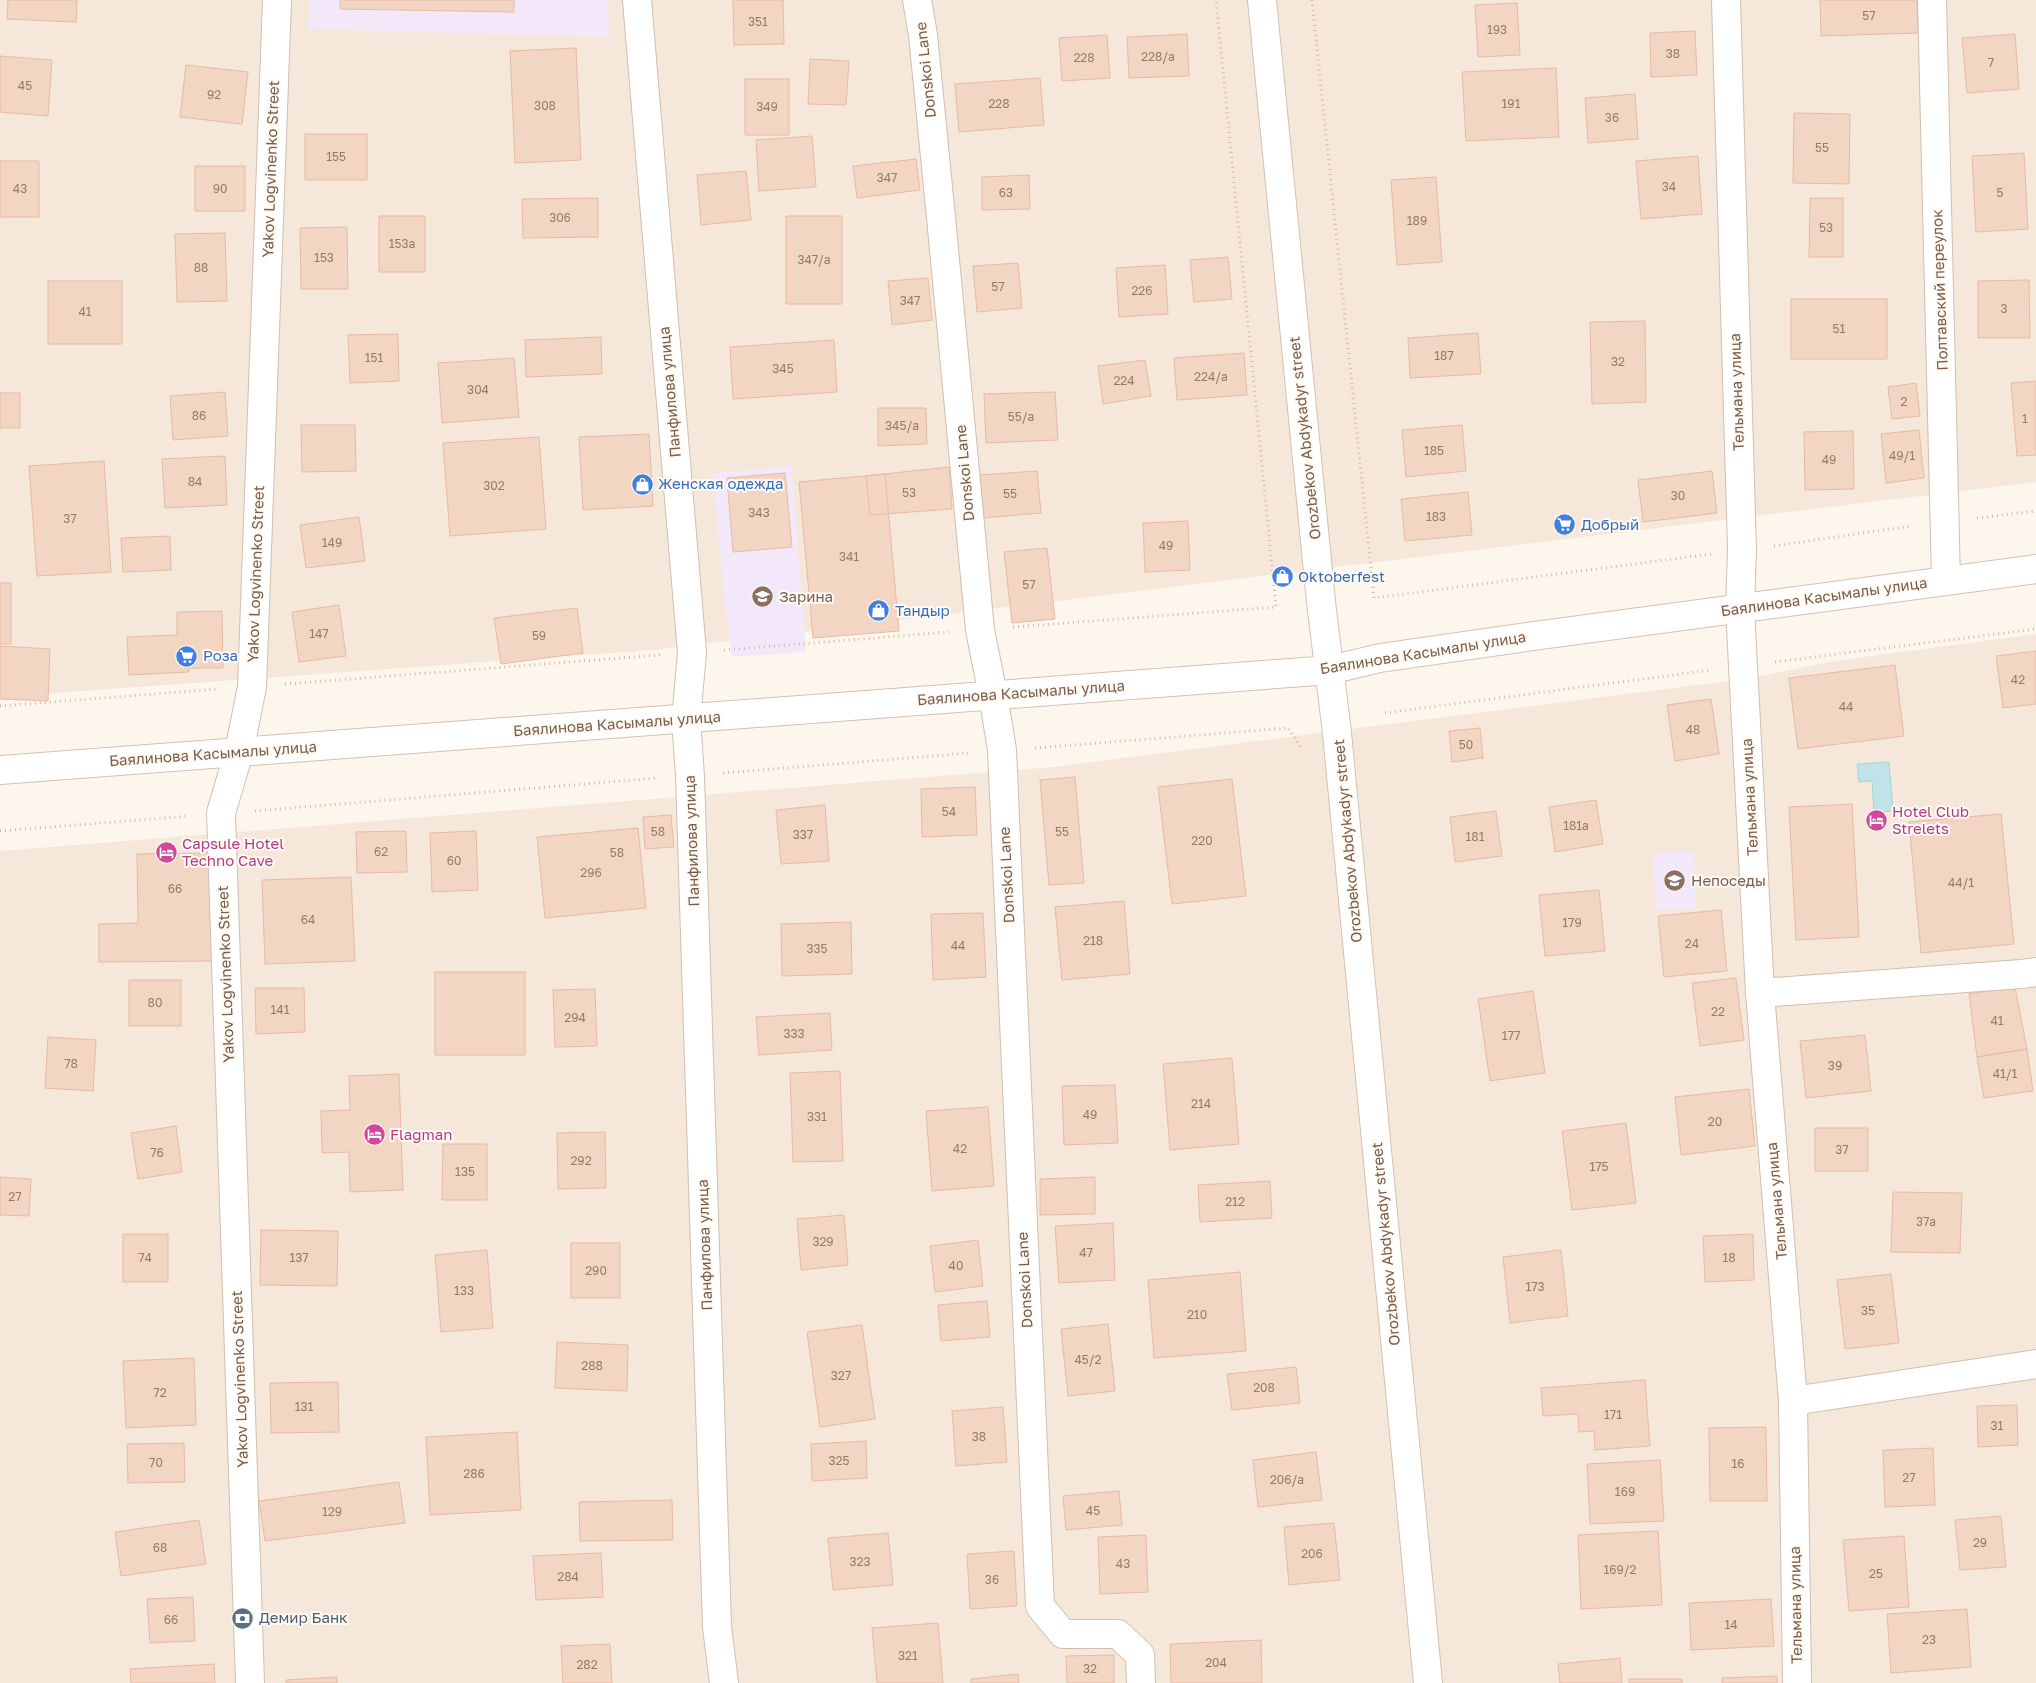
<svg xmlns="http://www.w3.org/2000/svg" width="2036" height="1683" font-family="'Golos Text',sans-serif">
<rect width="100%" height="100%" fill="#fdf6ec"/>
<path fill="#f5e8da" d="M0 0H2036V482L653 650 0 697Z
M2036 634V1683H0V851L1053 767 1751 678 1834 661Z"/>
<path fill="#f3e8fa" d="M310 0H607L610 37 308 29Z
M791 466 806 652 731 657 712 473Z
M1694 852 1696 908 1656 910 1653 853Z"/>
<path fill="#bfe3e8" stroke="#a5d3da" d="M1889 762 1893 811 1874 812 1872 781 1859 782 1857 764Z"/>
<path fill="#f3d5c3" stroke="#e6bba3" d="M8 0H77L76 22 7 19Z
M340 0H514V12L340 9Z
M733 0H783L784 44 734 45Z
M1820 0H1917L1918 33 1821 36Z
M1517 3 1520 55 1478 57 1475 5Z
M1695 31 1697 75 1651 77 1650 33Z
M1187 34 1189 76 1129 78 1127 37Z
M2015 34 2019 89 1967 93 1962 38Z
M1107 35 1110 78 1062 81 1059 38Z
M576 48 581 160 515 163 510 51Z
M0 56 52 60 48 116 0 112Z
M810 59 849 61 846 105 808 104Z
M186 65 248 72 242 124 180 117Z
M1556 68 1559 137 1466 141 1462 72Z
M1040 78 1044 125 959 132 955 84Z
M745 79H789V135H745Z
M1635 94 1638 139 1588 143 1585 98Z
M1794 113 1850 114 1849 184 1793 183Z
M305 134H367V180H305Z
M812 136 816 187 759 191 756 140Z
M2024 153 2028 229 1976 232 1972 156Z
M1698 156 1702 214 1641 219 1636 161Z
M916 159 920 190 857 198 853 166Z
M0 161H39V217H0Z
M195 166H245V211H195Z
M746 171 751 220 701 225 697 175Z
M1029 175 1030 209 982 210V177Z
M1436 177 1442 262 1397 265 1391 180Z
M598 198V237L523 238 522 199Z
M1810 198H1843V257H1809Z
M379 216H425V272H379Z
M786 216H842V304H786Z
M347 227 348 289H301L300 228Z
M225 233 227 301 177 302 175 234Z
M1228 257 1232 299 1194 302 1190 260Z
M1018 263 1022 308 977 312 973 266Z
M1165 265 1168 314 1119 317 1116 268Z
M928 278 932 320 892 325 888 281Z
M2029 280 2030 338H1978V281Z
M48 281H122V344H48Z
M1791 299H1887V359H1791Z
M1645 321 1646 402 1592 404 1590 322Z
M1478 333 1481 374 1410 378 1408 338Z
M398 334 399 381 350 383 348 335Z
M601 337 602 374 526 377 525 340Z
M834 340 837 392 733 399 730 347Z
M1244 353 1247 395 1177 400 1174 358Z
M514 358 519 417 442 423 438 363Z
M1145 360 1151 396 1103 404 1098 366Z
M2036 381V455L2017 456 2011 383Z
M1916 383 1920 416 1892 419 1888 387Z
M225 392 228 436 173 440 170 396Z
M1055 392 1058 440 986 443 984 394Z
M0 393H20V428H0Z
M878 408H926L927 444 878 446Z
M301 425H355L356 471 302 472Z
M1462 425 1466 471 1406 477 1402 430Z
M1919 430 1924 478 1886 483 1881 434Z
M1853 431 1854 489 1805 490 1804 432Z
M649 434 653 506 583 510 579 437Z
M539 437 546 529 450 536 443 443Z
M225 456 227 505 165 508 162 459Z
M104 461 111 572 37 576 29 466Z
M949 467 952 509 870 515 866 476Z
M1037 471 1041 513 983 518 980 475Z
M1712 471 1717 513 1643 522 1638 480Z
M785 473 792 547 733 552 727 478Z
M885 474 899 631 813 638 799 482Z
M1468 492 1472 535 1405 541 1401 499Z
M359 517 365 561 306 568 300 525Z
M1188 521 1190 570 1145 572 1143 523Z
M170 536 171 570 123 572 121 538Z
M1047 548 1055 619 1012 623 1004 552Z
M0 583H11V644H0Z
M339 605 346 656 299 662 292 612Z
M577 608 583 653 501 664 494 618Z
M222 611 223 668H188L189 672 129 675 127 637 177 635V612Z
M0 646 50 649 48 701 0 699Z
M2036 651V704L2003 708 1996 656Z
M1895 665 1904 736 1798 749 1789 678Z
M1711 699 1719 754 1675 761 1667 705Z
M1480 728 1483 758 1452 762 1449 731Z
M1075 777 1084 883 1049 885 1040 780Z
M1232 779 1246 896 1172 904 1158 787Z
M975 787 977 835 922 837 921 789Z
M1596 800 1603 844 1555 852 1549 807Z
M1852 804 1859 937 1796 940 1789 807Z
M825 805 829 861 781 864 776 810Z
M1496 811 1502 856 1455 862 1450 817Z
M2001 814 2014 944 1921 953 1909 822Z
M671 815 674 847 645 849 643 817Z
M638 828 646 908 545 918 537 837Z
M406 831 407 872 357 873 356 832Z
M476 831 478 890 432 892 430 833Z
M211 853 212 961 99 962V924L138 923 137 854Z
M351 877 355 961 265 964 262 880Z
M1599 890 1605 951 1545 956 1539 895Z
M1124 901 1130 974 1062 980 1055 907Z
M1721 910 1727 971 1664 977 1658 916Z
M983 913 986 977 933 980 931 914Z
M851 922 852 974 782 976 781 924Z
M435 972H525V1055H435Z
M1736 978 1744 1040 1700 1046 1692 983Z
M129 980H181V1026H129Z
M2015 987 2027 1049 1977 1057 1969 994Z
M255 988H304L305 1032 256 1034Z
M595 989 597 1046 555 1047 553 990Z
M1533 991 1545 1073 1490 1081 1478 999Z
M830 1013 832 1050 759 1055 756 1017Z
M1865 1035 1871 1091 1806 1098 1800 1041Z
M48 1037 96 1040 93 1091 45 1088Z
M2027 1049 2033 1091 1984 1098 1977 1057Z
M1232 1058 1239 1144 1170 1150 1163 1064Z
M840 1071 843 1161 793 1162 790 1073Z
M399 1074 403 1190 350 1192 349 1152 322 1153 321 1111 350 1110 349 1076Z
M1115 1085 1118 1143 1064 1145 1062 1086Z
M1749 1089 1755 1146 1681 1155 1675 1097Z
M988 1107 994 1186 932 1191 926 1111Z
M1626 1123 1636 1203 1572 1210 1562 1131Z
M176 1126 182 1172 138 1179 131 1133Z
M1815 1128H1868V1171H1815Z
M605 1132 606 1188 558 1189 557 1133Z
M443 1144H487V1200H442Z
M0 1177 31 1179 29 1216 0 1215Z
M1095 1177V1214L1040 1215V1179Z
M1270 1181 1272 1218 1200 1222 1198 1185Z
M1893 1192 1962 1193 1960 1253 1891 1252Z
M844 1215 848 1265 801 1270 797 1219Z
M1113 1223 1115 1280 1059 1283 1055 1226Z
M261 1230 338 1231 337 1286 260 1285Z
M123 1234H168V1282H123Z
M1753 1234 1754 1280 1705 1282 1703 1236Z
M978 1240 983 1286 935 1292 930 1246Z
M571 1243H620V1298H571Z
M487 1250 493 1328 441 1332 435 1255Z
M1561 1250 1568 1316 1510 1323 1503 1257Z
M1240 1272 1246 1351 1154 1358 1148 1280Z
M1891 1274 1899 1343 1845 1349 1837 1280Z
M987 1301 990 1337 941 1341 938 1305Z
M1108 1324 1115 1391 1068 1396 1061 1329Z
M862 1325 875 1419 820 1427 807 1332Z
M557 1342 628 1345 627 1391 555 1388Z
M194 1358 196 1425 126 1428 123 1361Z
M1296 1367 1300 1403 1232 1410 1227 1374Z
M1645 1380 1650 1446 1595 1450 1594 1431 1579 1432 1578 1414 1543 1416 1541 1388Z
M338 1382 339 1432 271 1433 270 1383Z
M2017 1405 2018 1445 1978 1447 1977 1406Z
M1003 1407 1007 1462 956 1466 952 1411Z
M1766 1427 1767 1501H1710L1709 1428Z
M517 1432 521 1510 430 1515 426 1437Z
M866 1441 867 1478 812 1481 811 1444Z
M184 1443 185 1482 128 1483 127 1444Z
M1933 1448 1935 1505 1885 1507 1883 1450Z
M1316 1452 1322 1500 1258 1507 1253 1460Z
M1660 1460 1664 1521 1590 1524 1587 1464Z
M399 1482 405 1523 265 1541 259 1501Z
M1119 1491 1122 1525 1066 1530 1063 1496Z
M672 1500 673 1540 580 1541 579 1502Z
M2001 1516 2006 1567 1960 1570 1955 1520Z
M199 1520 206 1564 121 1576 115 1532Z
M1334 1523 1340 1580 1289 1585 1284 1527Z
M1658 1531 1662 1605 1581 1609 1578 1535Z
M888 1533 893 1585 833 1590 828 1538Z
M1146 1535 1148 1592 1100 1594 1098 1537Z
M1904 1536 1909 1607 1849 1611 1843 1540Z
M1014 1551 1017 1606 970 1609 967 1554Z
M601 1553 603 1597 536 1600 533 1556Z
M193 1597 195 1641 150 1643 147 1599Z
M1771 1599 1774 1646 1691 1650 1689 1603Z
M1967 1609 1971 1667 1891 1673 1887 1614Z
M938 1623 943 1683H877L872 1628Z
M1261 1640 1262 1683H1171L1170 1644Z
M610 1644 612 1683H563L561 1646Z
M1114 1655V1683H1067L1066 1656Z
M1620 1658 1622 1683H1560L1558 1664Z
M214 1664 215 1683H131L130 1669Z
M1018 1674 1019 1683H971V1679Z
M1777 1676V1683H1722V1678Z
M337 1677V1683H286V1680Z
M1629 1679H1682V1683H1629Z"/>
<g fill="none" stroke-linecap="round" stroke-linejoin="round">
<defs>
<path id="street" d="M637 0 692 653 686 719 690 776 717 1627 724 1683
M917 0 923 35 942 228 980 630 993 695 1002 750 1040 1606 1063 1634H1118L1140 1655 1141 1683
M1726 0 1742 550 1740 608 1760 993 1793 1401 1797 1683
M1932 0 1946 580
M1760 993 2021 974 2036 972
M1793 1401 2036 1364
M250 1683 221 813 239 752 252 687 277 0"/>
<path id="secondary" d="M1262 0 1321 602 1337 733 1428 1683
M0 770 1330 670 1380 658 1541 635 2036 569"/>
</defs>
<use href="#street" stroke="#d1beb0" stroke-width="30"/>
<use href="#secondary" stroke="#d6c0b0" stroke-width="30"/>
<path stroke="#d9b8a5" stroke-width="3" stroke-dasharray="1 4" stroke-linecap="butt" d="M1312 0 1374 598 1711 554
M1977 518 2036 511
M1774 546 1911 526
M1013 627 1276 607 1216 0
M724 650 949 632
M1775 662 2036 629
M285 684 660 655
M0 706 219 689
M1385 713 1711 670
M1035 748 1288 728 1302 749
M723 773 969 753
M255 811 657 778
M0 831 189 816"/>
<use href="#street" stroke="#fff" stroke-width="28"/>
<use href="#secondary" stroke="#fff" stroke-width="28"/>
</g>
<defs>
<symbol id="shop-disc" viewBox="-11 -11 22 22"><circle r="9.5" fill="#3f7fe0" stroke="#fffaf3"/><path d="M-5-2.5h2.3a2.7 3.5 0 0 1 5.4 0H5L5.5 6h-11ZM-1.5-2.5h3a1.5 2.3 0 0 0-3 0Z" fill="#fff"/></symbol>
<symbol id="supermarket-disc" viewBox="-11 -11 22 22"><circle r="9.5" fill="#3f7fe0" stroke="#fffaf3"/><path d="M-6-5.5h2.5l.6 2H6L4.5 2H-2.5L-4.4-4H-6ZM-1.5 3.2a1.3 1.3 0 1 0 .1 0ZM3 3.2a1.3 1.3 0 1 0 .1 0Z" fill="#fff"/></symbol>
<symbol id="school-disc" viewBox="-11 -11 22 22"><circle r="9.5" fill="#8d6e63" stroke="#fffaf3"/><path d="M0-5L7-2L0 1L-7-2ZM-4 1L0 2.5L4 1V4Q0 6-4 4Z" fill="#fff"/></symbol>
<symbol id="hotel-disc" viewBox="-11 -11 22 22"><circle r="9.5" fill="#d1479c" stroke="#fffaf3"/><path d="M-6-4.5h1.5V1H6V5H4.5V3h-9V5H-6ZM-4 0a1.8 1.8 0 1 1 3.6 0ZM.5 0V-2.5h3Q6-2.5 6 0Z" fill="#fff"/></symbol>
<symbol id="bank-disc" viewBox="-11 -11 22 22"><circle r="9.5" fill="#5c6f8a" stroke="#fffaf3"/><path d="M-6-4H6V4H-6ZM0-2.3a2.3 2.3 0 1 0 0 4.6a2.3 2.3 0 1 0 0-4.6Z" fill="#fff"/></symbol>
</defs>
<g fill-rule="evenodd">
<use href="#shop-disc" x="630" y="472" width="25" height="25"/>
<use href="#supermarket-disc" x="1552" y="512" width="25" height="25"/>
<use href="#shop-disc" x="1270" y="564" width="25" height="25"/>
<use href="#school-disc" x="750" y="584" width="25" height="25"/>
<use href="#shop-disc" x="866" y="598" width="25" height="25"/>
<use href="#supermarket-disc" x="174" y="644" width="25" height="25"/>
<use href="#hotel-disc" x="1864" y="808" width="25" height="25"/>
<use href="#hotel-disc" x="154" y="840" width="25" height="25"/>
<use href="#school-disc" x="1662" y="868" width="25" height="25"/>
<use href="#hotel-disc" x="362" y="1122" width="25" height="25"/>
<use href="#bank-disc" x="230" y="1606" width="25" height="25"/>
</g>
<g text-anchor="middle" stroke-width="4" stroke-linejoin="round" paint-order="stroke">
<g font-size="12" fill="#987a6a">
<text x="1869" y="20">57</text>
<text x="758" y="26">351</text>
<text x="1497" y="34">193</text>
<text x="1673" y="58">38</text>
<text x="1158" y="61">228/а</text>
<text x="1084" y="62">228</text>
<text x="1991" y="67">7</text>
<text x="25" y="90">45</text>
<text x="214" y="99">92</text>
<text x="999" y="108">228</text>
<text x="1511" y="108">191</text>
<text x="545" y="110">308</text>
<text x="767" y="111">349</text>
<text x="1612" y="122">36</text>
<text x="1822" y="152">55</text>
<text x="336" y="161">155</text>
<text x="887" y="182">347</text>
<text x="1669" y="191">34</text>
<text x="20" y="193">43</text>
<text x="220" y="193">90</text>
<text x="1006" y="197">63</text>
<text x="2000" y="197">5</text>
<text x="560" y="222">306</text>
<text x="1417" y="225">189</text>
<text x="1826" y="232">53</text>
<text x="402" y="248">153а</text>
<text x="324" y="262">153</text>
<text x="814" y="264">347/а</text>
<text x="201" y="272">88</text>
<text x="998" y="291">57</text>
<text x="1142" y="295">226</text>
<text x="910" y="305">347</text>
<text x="2004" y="313">3</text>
<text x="85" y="316">41</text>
<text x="1839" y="333">51</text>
<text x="1444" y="360">187</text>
<text x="374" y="362">151</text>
<text x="1618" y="366">32</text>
<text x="783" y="373">345</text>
<text x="1211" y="381">224/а</text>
<text x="1124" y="385">224</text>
<text x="478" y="394">304</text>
<text x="1904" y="406">2</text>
<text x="199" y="420">86</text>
<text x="1021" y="421">55/а</text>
<text x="2025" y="423">1</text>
<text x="902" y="430">345/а</text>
<text x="1434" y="455">185</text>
<text x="1902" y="460">49/1</text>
<text x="1829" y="464">49</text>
<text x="195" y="486">84</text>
<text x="494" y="490">302</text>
<text x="909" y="497">53</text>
<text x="1010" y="498">55</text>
<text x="1678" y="500">30</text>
<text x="759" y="517">343</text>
<text x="1436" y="521">183</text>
<text x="70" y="523">37</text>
<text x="332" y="547">149</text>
<text x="1166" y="550">49</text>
<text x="849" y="561">341</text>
<text x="1029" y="589">57</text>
<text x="319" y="638">147</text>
<text x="539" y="640">59</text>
<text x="2018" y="684">42</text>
<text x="1846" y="711">44</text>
<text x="1693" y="734">48</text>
<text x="1466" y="749">50</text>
<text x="949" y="816">54</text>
<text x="1576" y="830">181а</text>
<text x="658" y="836">58</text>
<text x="1062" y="836">55</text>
<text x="803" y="839">337</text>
<text x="1475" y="841">181</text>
<text x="1202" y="845">220</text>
<text x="381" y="856">62</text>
<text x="617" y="857">58</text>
<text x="454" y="865">60</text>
<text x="591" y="877">296</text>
<text x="1961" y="887">44/1</text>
<text x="175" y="893">66</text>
<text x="308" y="924">64</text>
<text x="1572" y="927">179</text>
<text x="1093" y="945">218</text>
<text x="1692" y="948">24</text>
<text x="958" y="950">44</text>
<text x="817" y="953">335</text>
<text x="155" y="1007">80</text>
<text x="280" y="1014">141</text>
<text x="1718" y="1016">22</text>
<text x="575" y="1022">294</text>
<text x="1997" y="1025">41</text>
<text x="794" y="1038">333</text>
<text x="1511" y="1040">177</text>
<text x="71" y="1068">78</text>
<text x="1835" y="1070">39</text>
<text x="2005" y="1078">41/1</text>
<text x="1201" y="1108">214</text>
<text x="1090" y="1119">49</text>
<text x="817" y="1121">331</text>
<text x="1715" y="1126">20</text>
<text x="960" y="1153">42</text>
<text x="1842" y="1154">37</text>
<text x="157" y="1157">76</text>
<text x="581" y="1165">292</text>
<text x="1599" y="1171">175</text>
<text x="465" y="1176">135</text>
<text x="15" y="1201">27</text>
<text x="1235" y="1206">212</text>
<text x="1926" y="1226">37а</text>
<text x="823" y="1246">329</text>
<text x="1086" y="1257">47</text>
<text x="145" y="1262">74</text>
<text x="299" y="1262">137</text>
<text x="1729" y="1262">18</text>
<text x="956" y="1270">40</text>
<text x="596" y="1275">290</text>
<text x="1535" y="1291">173</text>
<text x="464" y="1295">133</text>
<text x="1868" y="1315">35</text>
<text x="1197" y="1319">210</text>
<text x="1088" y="1364">45/2</text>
<text x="592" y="1370">288</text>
<text x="841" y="1380">327</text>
<text x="1264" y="1392">208</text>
<text x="160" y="1397">72</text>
<text x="304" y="1411">131</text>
<text x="1613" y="1419">171</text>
<text x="1997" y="1430">31</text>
<text x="979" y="1441">38</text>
<text x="839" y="1465">325</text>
<text x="156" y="1467">70</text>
<text x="1738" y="1468">16</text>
<text x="474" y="1478">286</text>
<text x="1909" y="1482">27</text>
<text x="1287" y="1484">206/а</text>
<text x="1625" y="1496">169</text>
<text x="1093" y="1515">45</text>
<text x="332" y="1516">129</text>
<text x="1980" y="1547">29</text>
<text x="160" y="1552">68</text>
<text x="1312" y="1558">206</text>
<text x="860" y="1566">323</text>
<text x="1123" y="1568">43</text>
<text x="1620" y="1574">169/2</text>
<text x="1876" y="1578">25</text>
<text x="568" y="1581">284</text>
<text x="992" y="1584">36</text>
<text x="171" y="1624">66</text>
<text x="1731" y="1629">14</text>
<text x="1929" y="1644">23</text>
<text x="908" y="1660">321</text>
<text x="1216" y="1667">204</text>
<text x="587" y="1669">282</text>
<text x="1090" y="1673">32</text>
</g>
<g font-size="15" fill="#7a5c4d" stroke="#fffaf3">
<text transform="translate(926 70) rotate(-96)" y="5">Donskoi Lane</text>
<text transform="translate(271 169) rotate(-88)" y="5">Yakov Logvinenko Street</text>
<text transform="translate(1940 290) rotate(-92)" y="5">Полтавский переулок</text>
<text transform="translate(670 392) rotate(-95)" y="5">Панфилова улица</text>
<text transform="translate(1737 392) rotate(-92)" y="5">Тельмана улица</text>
<text transform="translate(1305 438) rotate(-96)" y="5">Orozbekov Abdykadyr street</text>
<text transform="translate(965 473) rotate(-95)" y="5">Donskoi Lane</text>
<text transform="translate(256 574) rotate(-88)" y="5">Yakov Logvinenko Street</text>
<text transform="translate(1824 597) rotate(-8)" y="5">Баялинова Касымалы улица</text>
<text transform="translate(1423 653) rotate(-9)" y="5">Баялинова Касымалы улица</text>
<text transform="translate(1021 693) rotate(-4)" y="5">Баялинова Касымалы улица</text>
<text transform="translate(617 724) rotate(-4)" y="5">Баялинова Касымалы улица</text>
<text transform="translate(213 754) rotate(-4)" y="5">Баялинова Касымалы улица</text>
<text transform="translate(1750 797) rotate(-93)" y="5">Тельмана улица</text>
<text transform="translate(692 841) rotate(-92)" y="5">Панфилова улица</text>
<text transform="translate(1348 841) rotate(-95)" y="5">Orozbekov Abdykadyr street</text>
<text transform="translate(1007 875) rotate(-93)" y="5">Donskoi Lane</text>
<text transform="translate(226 974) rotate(-92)" y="5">Yakov Logvinenko Street</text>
<text transform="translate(1777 1201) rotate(-95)" y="5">Тельмана улица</text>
<text transform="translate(1386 1244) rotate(-95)" y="5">Orozbekov Abdykadyr street</text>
<text transform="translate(705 1245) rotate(-92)" y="5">Панфилова улица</text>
<text transform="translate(1025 1280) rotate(-93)" y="5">Donskoi Lane</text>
<text transform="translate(240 1379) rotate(-92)" y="5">Yakov Logvinenko Street</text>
<text transform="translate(1796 1605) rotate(-91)" y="5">Тельмана улица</text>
</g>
<g font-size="15" fill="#366cbe" stroke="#fffaf3" text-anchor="start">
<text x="658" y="489">Женская одежда</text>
<text x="1581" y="530">Добрый</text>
<text x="1298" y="582">Oktoberfest</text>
<text x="895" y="616">Тандыр</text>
<text x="203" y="661">Роза</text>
</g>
<g font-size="15" fill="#785e54" stroke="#fffaf3" text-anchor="start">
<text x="779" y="602">Зарина</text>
<text x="1691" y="886">Непоседы</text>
</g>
<g font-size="15" fill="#b23c85" stroke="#fffaf3" text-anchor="start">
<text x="1892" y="817">Hotel Club<tspan x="1892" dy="17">Strelets</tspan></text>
<text x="182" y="849">Capsule Hotel<tspan x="182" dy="17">Techno Cave</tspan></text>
<text x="390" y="1140">Flagman</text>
</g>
<g font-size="15" fill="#4e5e75" stroke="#fffaf3" text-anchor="start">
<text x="259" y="1623">Демир Банк</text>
</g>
</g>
</svg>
